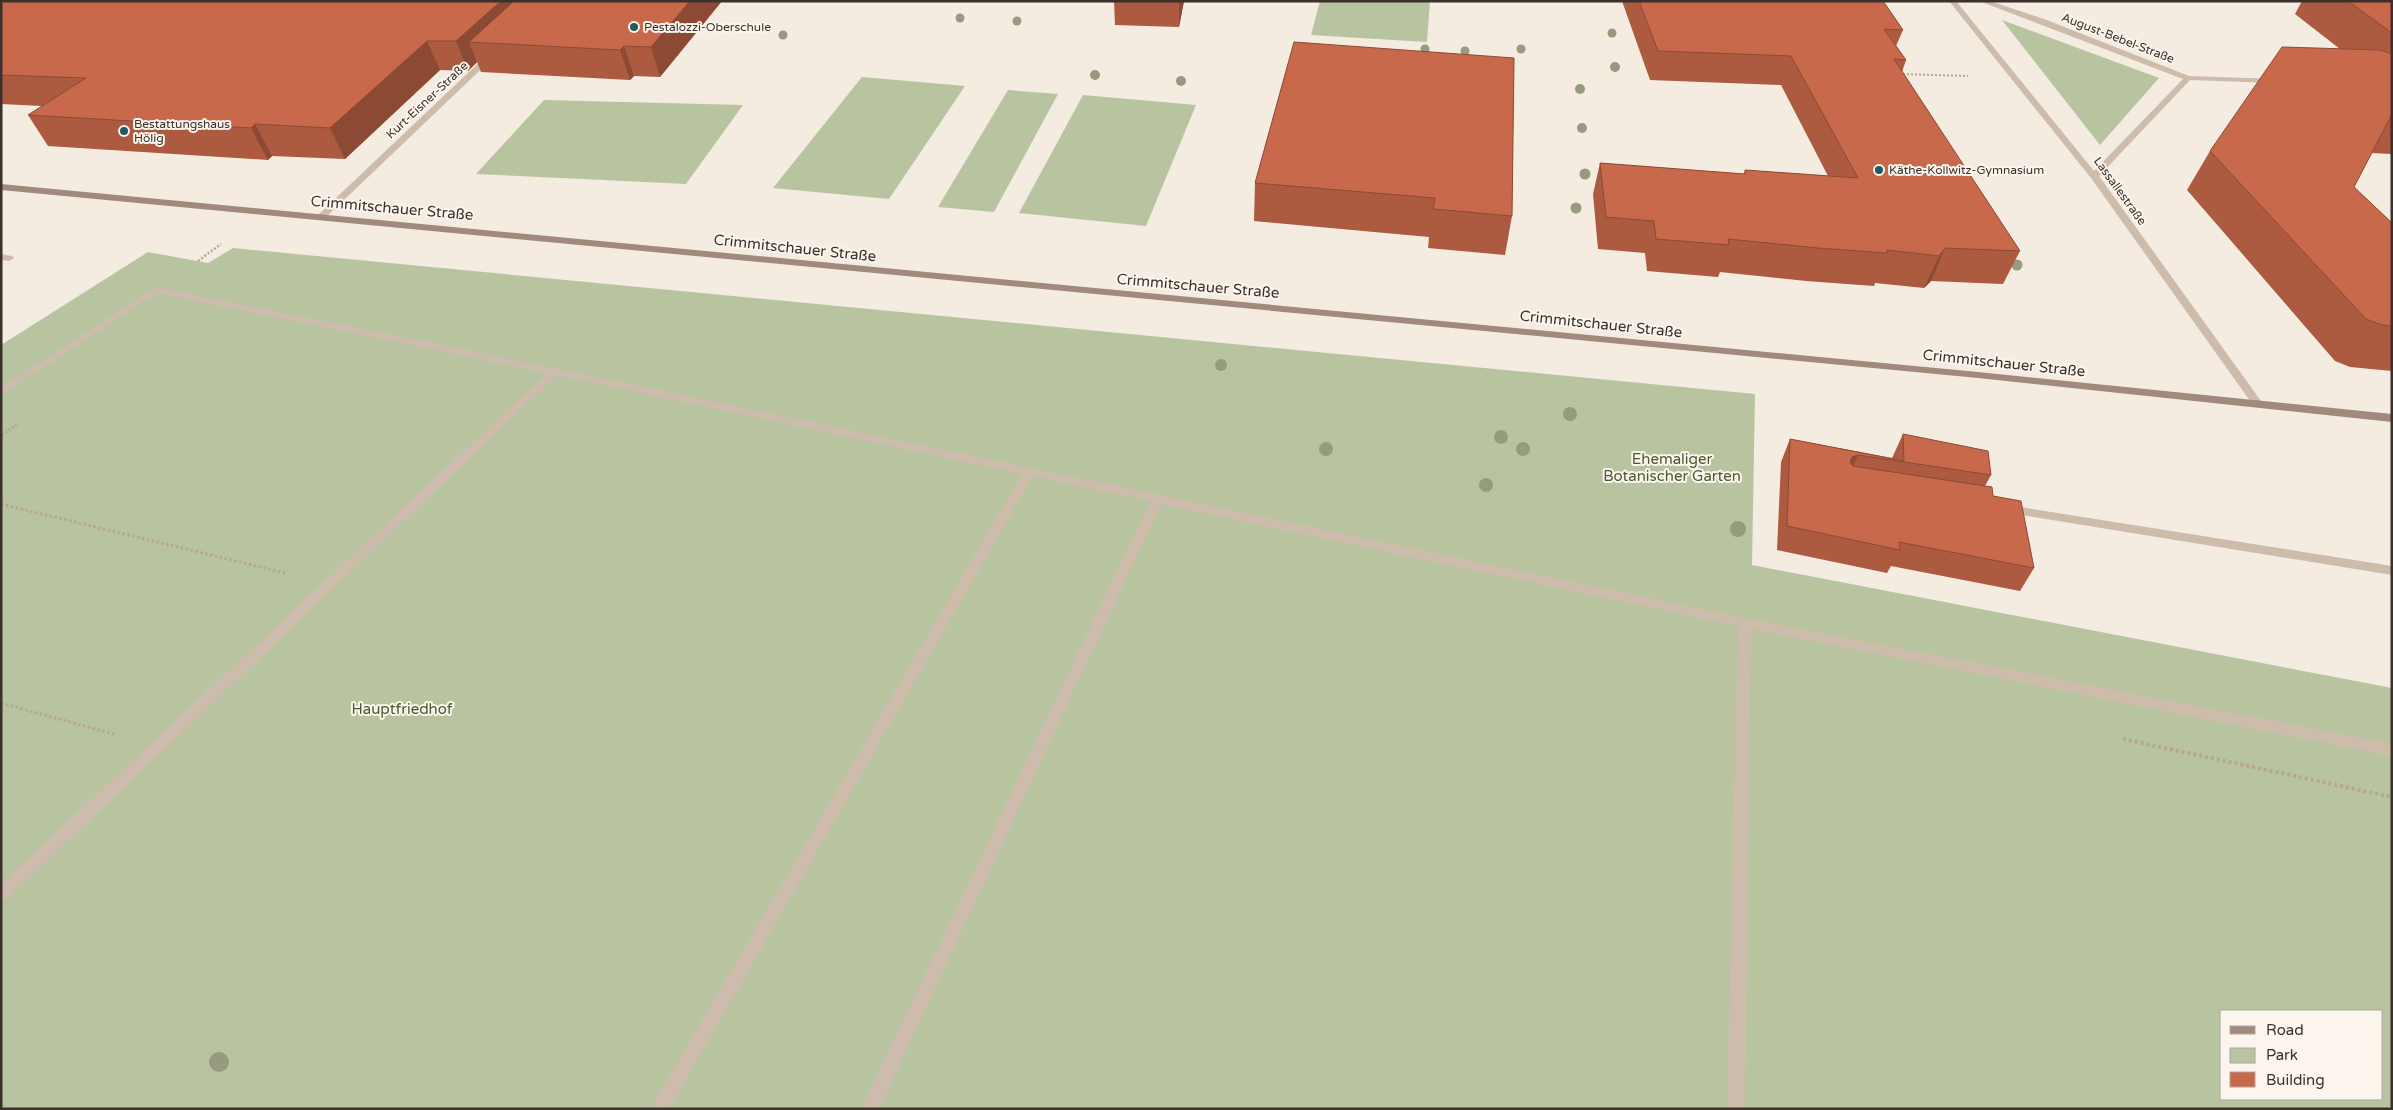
<svg xmlns="http://www.w3.org/2000/svg" width="2393" height="1110" font-family="'Varela Round',sans-serif">
<rect width="100%" height="100%" fill="#f4ebe1"/>
<path fill="#b8c4a0" fill-rule="evenodd" d="M1320 1H1430L1427 42 1311 35Z
M2002 20 2159 78 2100 145Z
M862 77 965 86 889 199 773 188Z
M1008 90 1058 94 994 212 938 207Z
M1083 95 1196 105 1146 226 1019 213Z
M544 100 743 105 686 184 476 174Z
M233 248 1755 394 1752 565 2392 688V1109H1V345L148 252 208 263ZM2222 1011H2382V1099H2222Z"/>
<g fill="none" stroke-linecap="round" stroke-linejoin="round">
<path stroke="#b9a596" stroke-width="2" stroke-dasharray="2 2" stroke-linecap="butt" d="M1899 74 1968 76"/>
<path stroke="#b9a596" stroke-width="2.5" stroke-dasharray="2 2" stroke-linecap="butt" d="M198 261 221 244
M2 435 19 423"/>
<path stroke="#b9a596" stroke-width="3" stroke-dasharray="2.5 2.5" stroke-linecap="butt" d="M1 436 4 434
M1 504 285 573
M1 703 114 734"/>
<path stroke="#b9a596" stroke-width="4" stroke-dasharray="3 3" stroke-linecap="butt" d="M2123 739 2392 797"/>
<path fill="#cdbbac" fill-rule="evenodd" d="M1 254 12 256 14 258 9 261 1 260Z
M156 287 555 368 1745 618 2392 744V756L1751 629 1745 1109H1727L1738 626 1161 504 879 1109H861L1150 501 1033 476 669 1109H650L1022 474 557 375 7 899 1 901V884L547 373 158 293 1 395V387Z
M2007 505 2392 566V575L2003 512 2001 509 2003 506Z"/>
<path fill="#cdbbac" fill-rule="evenodd" d="M1949 1H1956L2094 171 2183 79 1979 1H1990L2044 19 2189 76 2277 79 2278 81 2274 83 2190 80 2099 176 2261 401 2263 403 2261 405H2253L2091 178Z
M488 54 495 56 325 218H319V214Z"/>
<path fill="#a18a7d" fill-rule="evenodd" d="M1 184 1978 372 2392 414V422L1978 378 1 190Z"/>
</g>
<g fill="#969b7f">
<circle cx="960" cy="18" r="4.5"/>
<circle cx="1017" cy="21" r="4.5"/>
<circle cx="1612" cy="33" r="4.5"/>
<circle cx="783" cy="35" r="4.5"/>
<circle cx="1425" cy="49" r="4.5"/>
<circle cx="1521" cy="49" r="4.5"/>
<circle cx="1465" cy="51" r="4.5"/>
<circle cx="1615" cy="67" r="5"/>
<circle cx="1095" cy="75" r="5"/>
<circle cx="1181" cy="81" r="5"/>
<circle cx="1580" cy="89" r="5"/>
<circle cx="1582" cy="128" r="5"/>
<circle cx="1585" cy="174" r="5.5"/>
<circle cx="1576" cy="208" r="5.5"/>
<circle cx="2017" cy="265" r="5.5"/>
<circle cx="1221" cy="365" r="6"/>
<circle cx="1570" cy="414" r="7"/>
<circle cx="1501" cy="437" r="7"/>
<circle cx="1326" cy="449" r="7"/>
<circle cx="1523" cy="449" r="7"/>
<circle cx="1486" cy="485" r="7"/>
<circle cx="1738" cy="529" r="8"/>
<circle cx="219" cy="1062" r="10"/>
</g>
<path fill="#ac5a40" d="M1 1H722L660 77 634 76 630 80 481 72 477 62 468 71 440 70 345 159 272 156 268 160 48 146 28 115 42 106 1 104Z
M1114 1H1184L1179 27 1115 25Z
M1622 1H1883L1903 30 1896 46 1906 60 1902 72 2020 251 2003 284 1931 281 1924 288 1875 283 1874 286 1806 281 1720 272 1718 277 1647 271 1645 253 1598 249 1593 194 1600 163 1744 174 1745 170 1828 176 1781 85 1650 80Z
M2302 1H2392V154L2371 153 2354 187 2392 223V371L2350 367 2335 361 2187 190 2210 151 2340 49 2295 14Z
M1514 58 1512 216 1505 255 1428 248 1429 237 1254 221 1255 183Z
M1903 434 1991 475 1985 486 1993 496 2034 568 2020 591 1891 566 1887 573 1777 550 1781 462 1790 439 1892 458Z"/>
<path fill="#8c4a34" d="M501 1H543L469 42 477 62 468 71 456 41Z
M690 1H722L660 77 651 47Z
M1179 1H1184L1179 27Z
M427 41 440 70 345 159 330 128Z
M624 46 634 76 630 80 620 50Z
M255 124 272 156 268 160 251 128Z
M1945 248 1931 281 1924 288 1939 256Z
M1858 455 1847 478 1841 480 1852 457Z"/>
<path fill="#c8694b" stroke="#8c4a34" d="M1 1H501L456 41H427L330 128 255 124 251 128 28 115 86 78 1 75Z
M514 1H690L651 47 624 46 620 50 469 42Z
M1639 1H1883L1903 30 1884 29 1906 60 1894 59 2020 251 1945 248 1939 256 1887 250V253L1818 248 1728 239 1729 245 1656 239 1654 221 1606 217 1600 163 1745 174V170L1858 178 1791 56 1658 51Z
M2348 1H2392V33Z
M1294 42 1514 58 1512 216 1433 209 1435 198 1255 183Z
M2282 47 2380 50 2392 54V114L2354 187 2392 223V326L2382 325 2366 319 2210 151Z
M1903 434 1988 451 1991 475 1858 455 1852 457 1850 462 1853 466 1992 487 1993 496 2021 501 2034 568 1899 542 1900 550 1787 526 1790 439 1904 461Z"/>
<g fill="#1f5a5e" stroke="#fbf5ee" stroke-width="2">
<circle cx="634" cy="27" r="5"/>
<circle cx="124" cy="131" r="5"/>
<circle cx="1879" cy="170" r="5"/>
</g>
<g text-anchor="middle" stroke-width="4" stroke-linejoin="round" paint-order="stroke">
<g font-size="12" fill="#3b302b" stroke="#fbf5ee" text-anchor="start">
<text x="644" y="31">Pestalozzi-Oberschule</text>
<text x="134" y="128">Bestattungshaus<tspan x="134" dy="14">Hölig</tspan></text>
<text x="1889" y="174">Käthe-Kollwitz-Gymnasium</text>
</g>
<g font-size="12" fill="#3b302b" stroke="#fbf5ee">
<text transform="translate(2118 38) rotate(21)" y="4">August-Bebel-Straße</text>
<text transform="translate(427 100) rotate(-43)" y="4">Kurt-Eisner-Straße</text>
<text transform="translate(2120 191) rotate(54)" y="4">Lassallestraße</text>
</g>
<g font-size="15" fill="#3b302b" stroke="#fbf5ee">
<text transform="translate(392 208) rotate(5)" y="5">Crimmitschauer Straße</text>
<text transform="translate(795 248) rotate(6)" y="5">Crimmitschauer Straße</text>
<text transform="translate(1198 286) rotate(5)" y="5">Crimmitschauer Straße</text>
<text transform="translate(1601 324) rotate(6)" y="5">Crimmitschauer Straße</text>
<text transform="translate(2004 363) rotate(6)" y="5">Crimmitschauer Straße</text>
</g>
<g font-size="15" fill="#4a5a2e" stroke="#fbf5ee">
<text x="1672" y="464">Ehemaliger<tspan x="1672" dy="17">Botanischer Garten</tspan></text>
<text x="402" y="714">Hauptfriedhof</text>
</g>
</g>
<rect width="2393" height="1110" fill="none" stroke="#3b302b" stroke-width="5"/>
<rect x="2220" y="1010" width="162" height="90" fill="#fbf5ee" stroke="#aea6a0"/>
<rect x="2230" y="1026" width="25" height="8" fill="#a18a7d" stroke="#aea6a0"/>
<text x="2266" y="1035" font-size="15" fill="#3b302b">Road</text>
<rect x="2230" y="1048" width="25" height="15" fill="#b8c4a0" stroke="#aea6a0"/>
<text x="2266" y="1060" font-size="15" fill="#3b302b">Park</text>
<rect x="2230" y="1072" width="25" height="15" fill="#c8694b" stroke="#aea6a0"/>
<text x="2266" y="1085" font-size="15" fill="#3b302b">Building</text>
</svg>
